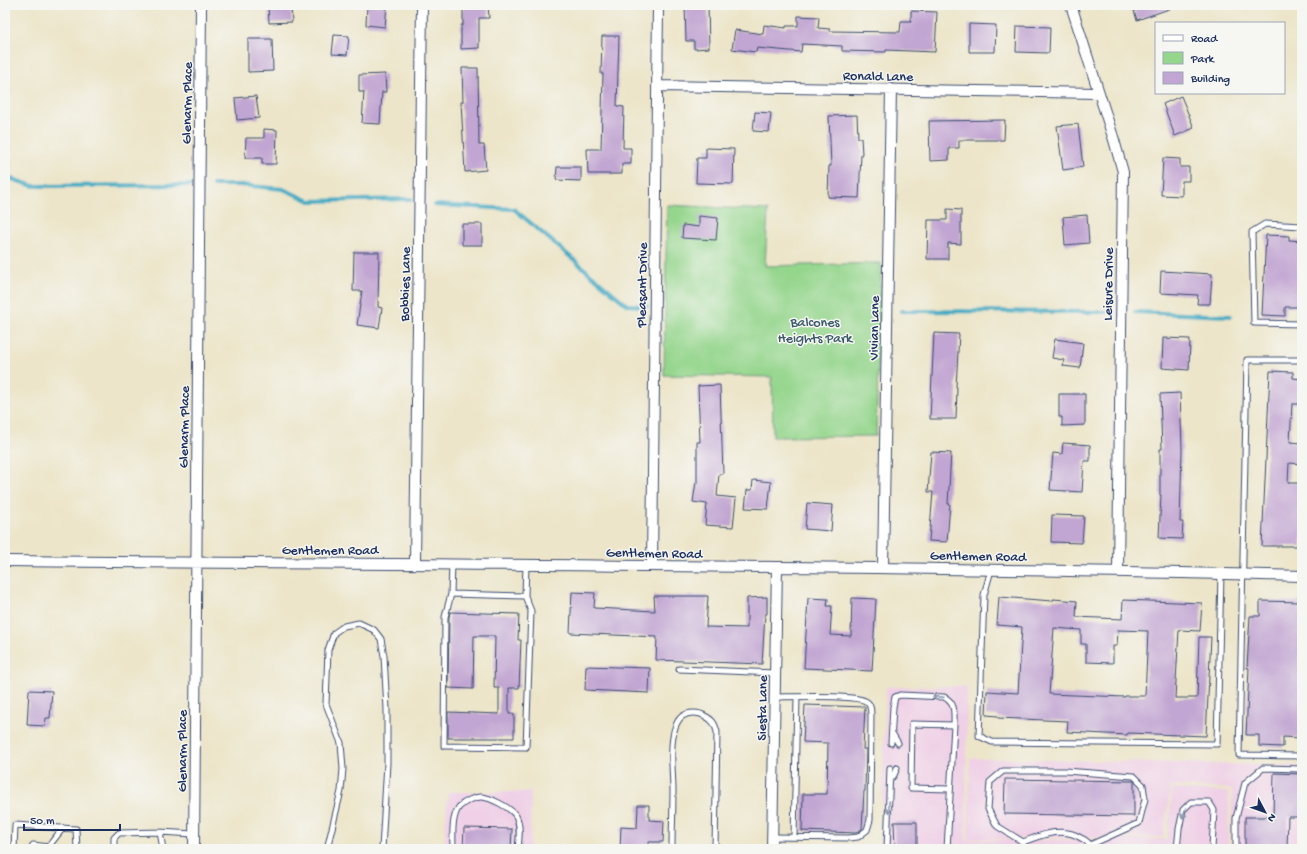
<svg xmlns="http://www.w3.org/2000/svg" width="1307" height="854" font-family="'Gochi Hand',sans-serif">
<rect width="100%" height="100%" fill="#f6f6f2"/>
<filter id="ink" filterUnits="userSpaceOnUse"><feTurbulence type="fractalNoise" baseFrequency=".025" numOctaves="2"/><feDisplacementMap in="SourceGraphic" scale="8" xChannelSelector="R" yChannelSelector="G"/><feConvolveMatrix kernelMatrix="1 2 1 2 8 2 1 2 1" color-interpolation-filters="sRGB"/></filter>
<filter id="wash" filterUnits="userSpaceOnUse"><feTurbulence type="fractalNoise" baseFrequency=".012" numOctaves="4" result="noise"/><feDisplacementMap in="SourceGraphic" scale="16" xChannelSelector="R" yChannelSelector="G"/><feGaussianBlur stdDeviation="0.9" result="paint"/><feColorMatrix in="noise" values="0 0 0 0 0 0 0 0 0 0 0 0 0 0 0 0 0 1.4 0 .05"/><feComposite in="paint" operator="in"/></filter>
<g filter="url(#wash)">
<rect width="100%" height="100%" fill="#ece5c9"/>
<path fill="#efd0e6" d="M967 686 966 840 1167 839 1172 789 1229 792 1228 849H880L886 687Z
M970 758 1302 766V849H1231L1232 789 1171 786 1163 837 968 839Z
M448 792H531L530 849H396V847H444Z
M791 844 878 846V849H790Z"/>
<path fill="#95d68d" stroke="#588276" d="M667 205 768 210 765 266 881 263 876 436 773 437 772 377 664 375Z"/>
<g fill="none" stroke-linecap="round" stroke-linejoin="round">
<path stroke="#44abc4" stroke-width="4" d="M12 179 33 186 191 185
M213 185H240L283 189 310 201 411 199
M435 205 514 209 627 305 647 306
M901 311 1113 312
M1135 312 1230 316"/>
</g>
<g id="blocks">
<path fill="#c1a5d2" fill-rule="evenodd" d="M268 5H291L292 22 269 23Z
M367 5H387L385 27 366 25Z
M463 5H488L489 18H479V48L461 49V25H463Z
M685 5H708L709 48 694 49V41H686Z
M1132 5H1175V7L1137 20Z
M911 11 937 12 935 52 886 50V52L842 51V46L802 44 801 52 757 48 756 52 732 49 735 30 763 34 764 25 786 28V26H798V16L819 17 818 28 830 29V31L900 32 901 21H911Z
M969 24 996 25 995 52H969Z
M1017 26 1050 27 1049 53 1016 52Z
M334 35 349 36 347 55 332 54Z
M602 36H619L617 106 624 107 623 148H631V164H622V174H588L587 149H601L603 74H601Z
M248 39H272L273 71 248 72Z
M462 68H478L479 145H484L486 170 465 172 461 102H463Z
M385 74 386 92H382L380 124 362 123 364 92H359V75Z
M256 96 259 118 237 120 235 98Z
M1181 96 1194 128 1175 136 1163 104Z
M755 112 771 113 769 132 753 131Z
M857 115 858 138H861L862 154H861L859 198 828 197 829 166H831L829 116Z
M1005 120 1004 140H959V148H949V160L930 161 929 121Z
M1078 124 1083 167 1063 170 1057 126Z
M264 129 277 130 276 164H262V158H245L246 138H264Z
M706 148 734 149 733 184 696 183 697 158H706Z
M1163 158 1180 159V167H1189V181H1182V196L1161 195Z
M557 167H581V181L556 180Z
M947 209 961 210V244L948 243V259H927L928 220H947Z
M1087 215 1089 243 1065 245 1063 217Z
M699 216 718 218 716 240 682 238 683 225 699 227Z
M462 224H482V245H462Z
M1266 235 1289 236V240L1302 241V307H1285V316L1262 315Z
M354 252H379L378 307 382 308 379 328 357 325 362 291H353Z
M1161 271 1212 274 1210 304H1197L1198 295 1160 293Z
M934 333 959 334 956 387H957L956 419H930Z
M1163 338 1190 339 1189 370 1162 368Z
M1055 339 1083 343 1080 368 1063 366 1064 360 1052 358Z
M1270 371 1293 372V378L1302 379V404H1292L1290 442 1302 443V464L1289 463 1288 483H1302V546H1262Z
M720 385 723 474H719L717 496 736 498 733 527 705 525 707 504 693 502 696 482 697 483V442H700L698 386Z
M1180 393 1182 449 1180 522H1183L1182 539 1159 538 1161 495H1160V449H1162L1160 394Z
M1059 394H1085V425L1062 426V417H1059Z
M1063 443 1090 445V461H1084L1082 492 1050 490 1053 453 1062 454Z
M931 452 951 453 948 504H950L947 542 929 541 933 492H928Z
M753 480 771 482 768 509 745 508 747 490H752Z
M807 503 833 505 831 531 805 529Z
M1052 515 1084 516 1082 543 1051 542Z
M572 592 595 593 594 608 655 611 654 596H708L706 627 747 628V598L767 597V614H765L762 664 656 660 657 637 570 633Z
M999 597 1053 601V599L1077 601 1076 617 1122 619 1123 600 1202 603 1200 631 1179 630 1175 698H1197L1199 637H1211L1206 736 1128 733 1127 735 1067 732 1068 721 998 718V716L986 715 987 691 1018 693 1022 627 997 625ZM1054 628 1081 630V644H1086V662L1113 663V646H1117L1118 630 1148 631 1145 696H1125V697L1049 694Z
M808 598 828 599 827 606H832L830 635 851 636 852 598 876 599 872 671 804 668Z
M1260 601 1302 602V738L1283 737V747L1259 746V735H1246L1249 668H1247L1250 616H1260Z
M450 612 519 614 518 640H521L519 688H509V714H514V738H448V712L499 714V688H494L495 636H474L473 689 448 688 449 617Z
M586 666 650 668 649 693 585 690Z
M29 690 52 691 50 718H46L45 726 27 725Z
M805 705 865 707 863 749H866L865 791H864L862 829 856 833 802 831 803 794H827L828 743 803 742Z
M1274 773 1302 774V817H1288L1287 849H1245V817H1273Z
M1005 779 1134 781V816L1004 814Z
M638 805H649V820L664 821 663 842H649V849H620L621 827 637 828Z
M894 822H917V849H895Z
M464 828 512 829 511 849H463Z"/>
</g>
</g>
<g filter="url(#ink)">
<use href="#blocks" fill-opacity="0" stroke="#3a4a6e" stroke-width="1"/>
<g fill="none" stroke-linecap="round" stroke-linejoin="round">
<defs>
<path id="service" d="M1302 226 1265 224 1252 232 1254 323 1302 324
M1302 360H1247L1239 755 1302 756
M452 564 451 594 525 596 526 565
M991 570 984 595 979 736 992 742 1217 744 1221 573
M451 594 445 617 444 746 526 747 531 611 525 596
M679 669 775 673
M892 733 898 743
M891 743 893 707 895 697 900 695 944 697C956 703 954 713 954 725L947 849
M890 780 894 775 897 768
M950 789 911 788 912 724 954 725
M160 832 163 849
M773 837 849 838 858 837 867 830 870 820 871 716C871 711 871 705 867 702 858 694 790 697 775 697
M794 837 797 697
M1023 842 997 826 988 809 990 782 1003 771H1065L1134 776 1143 785 1145 799 1139 823 1090 845
M14 849 15 825 76 829 77 849
M31 849 33 845 48 847 63 828
M114 849V838L119 833 160 832 194 834
M327 849 341 791 343 769 341 743 326 704 328 650 334 633 344 626 359 623 374 630 381 639 384 656 387 709V763L382 849
M453 849C453 836 451 818 459 807 464 802 474 797 481 797 490 797 511 808 516 816 521 825 519 839 518 849
M672 849C672 830 673 810 673 791 673 771 668 737 678 721 683 712 697 711 705 716 713 720 715 724 717 732L715 849
M887 849 890 768
M1023 849V842C1042 835 1062 826 1081 838 1086 840 1090 844 1092 849
M1177 849 1179 829 1183 810 1191 802H1209L1214 810 1212 849
M1236 849V818L1245 783 1263 768 1302 769"/>
<path id="minor" d="M1071 5 1114 140 1123 172 1118 571
M657 86 1098 93
M5 561C437 565 870 565 1302 576
M415 563 422 5
M652 566 658 5
M883 568 891 89
M194 849 201 5
M772 849 777 567"/>
</defs>
<use href="#service" stroke="#3a4a6e" stroke-width="7"/>
<use href="#minor" stroke="#3a4a6e" stroke-width="12"/>
<use href="#service" stroke="#fff" stroke-width="5"/>
<use href="#minor" stroke="#fff" stroke-width="10"/>
</g>
<defs><path id="oneway-shaft" d="M-6 0H5M1.5-3L5.5 0L1.5 3" fill="none" stroke-width="1.6" stroke-linecap="round" stroke-linejoin="round"/></defs>
<g stroke="#8d97ae">
<use href="#oneway-shaft" transform="translate(938 697) rotate(-176)"/>
<use href="#oneway-shaft" transform="translate(889 807) rotate(92)"/>
<use href="#oneway-shaft" transform="translate(1184 813) rotate(112)"/>
</g>
</g>
<g text-anchor="middle" stroke-width="3" stroke-linejoin="round" paint-order="stroke">
<g font-size="14" fill="#1b2f5e" stroke="#f6f6f2">
<text transform="translate(878 75) rotate(1)" y="5">Ronald Lane</text>
<text transform="translate(186 103) rotate(-89)" y="5">Glenarm Place</text>
<text transform="translate(404 284) rotate(-89)" y="5">Bobbies Lane</text>
<text transform="translate(1107 284) rotate(-89)" y="5">Leisure Drive</text>
<text transform="translate(641 285) rotate(-89)" y="5">Pleasant Drive</text>
<text transform="translate(873 328) rotate(-89)" y="5">Vivian Lane</text>
<text transform="translate(183 427) rotate(-89)" y="5">Glenarm Place</text>
<text x="330" y="554">Gentlemen Road</text>
<text transform="translate(654 552) rotate(1)" y="5">Gentlemen Road</text>
<text transform="translate(978 555) rotate(1)" y="5">Gentlemen Road</text>
<text transform="translate(761 708) rotate(-89)" y="5">Siesta Lane</text>
<text transform="translate(181 751) rotate(-90)" y="5">Glenarm Place</text>
</g>
<g font-size="14" fill="#3a596a" stroke="#f6f6f2">
<text x="815" y="326">Balcones<tspan x="815" dy="16">Heights Park</tspan></text>
</g>
</g>
<rect width="1307" height="854" fill="none" stroke="#f6f6f2" stroke-width="20"/>
<rect x="1155" y="22" width="130" height="72" fill="#f6f6f2" stroke="#9ea6b7"/>
<rect x="1163" y="35" width="20" height="6" fill="#ffffff" stroke="#9ea6b7"/>
<text x="1191" y="42" font-size="12" fill="#1b2f5e">Road</text>
<rect x="1163" y="52" width="20" height="12" fill="#95d68d" stroke="#9ea6b7"/>
<text x="1191" y="62" font-size="12" fill="#1b2f5e">Park</text>
<rect x="1163" y="72" width="20" height="12" fill="#c1a5d2" stroke="#9ea6b7"/>
<text x="1191" y="82" font-size="12" fill="#1b2f5e">Building</text>
<g transform="translate(1265 812) rotate(131)" stroke="#f6f6f2" stroke-width="3" paint-order="stroke">
<path d="M0-3L7 15L0 10L-7 15Z" fill="#1b2f5e"/>
<text y="-6" font-size="11" font-weight="bold" text-anchor="middle" fill="#1b2f5e">N</text>
</g>
<path d="M24 824v6h96v-6" fill="none" stroke="#1b2f5e" stroke-width="2"/>
<text x="30" y="824" font-size="12" fill="#1b2f5e" stroke="#f6f6f2" stroke-width="3" paint-order="stroke">50 m</text>
</svg>
